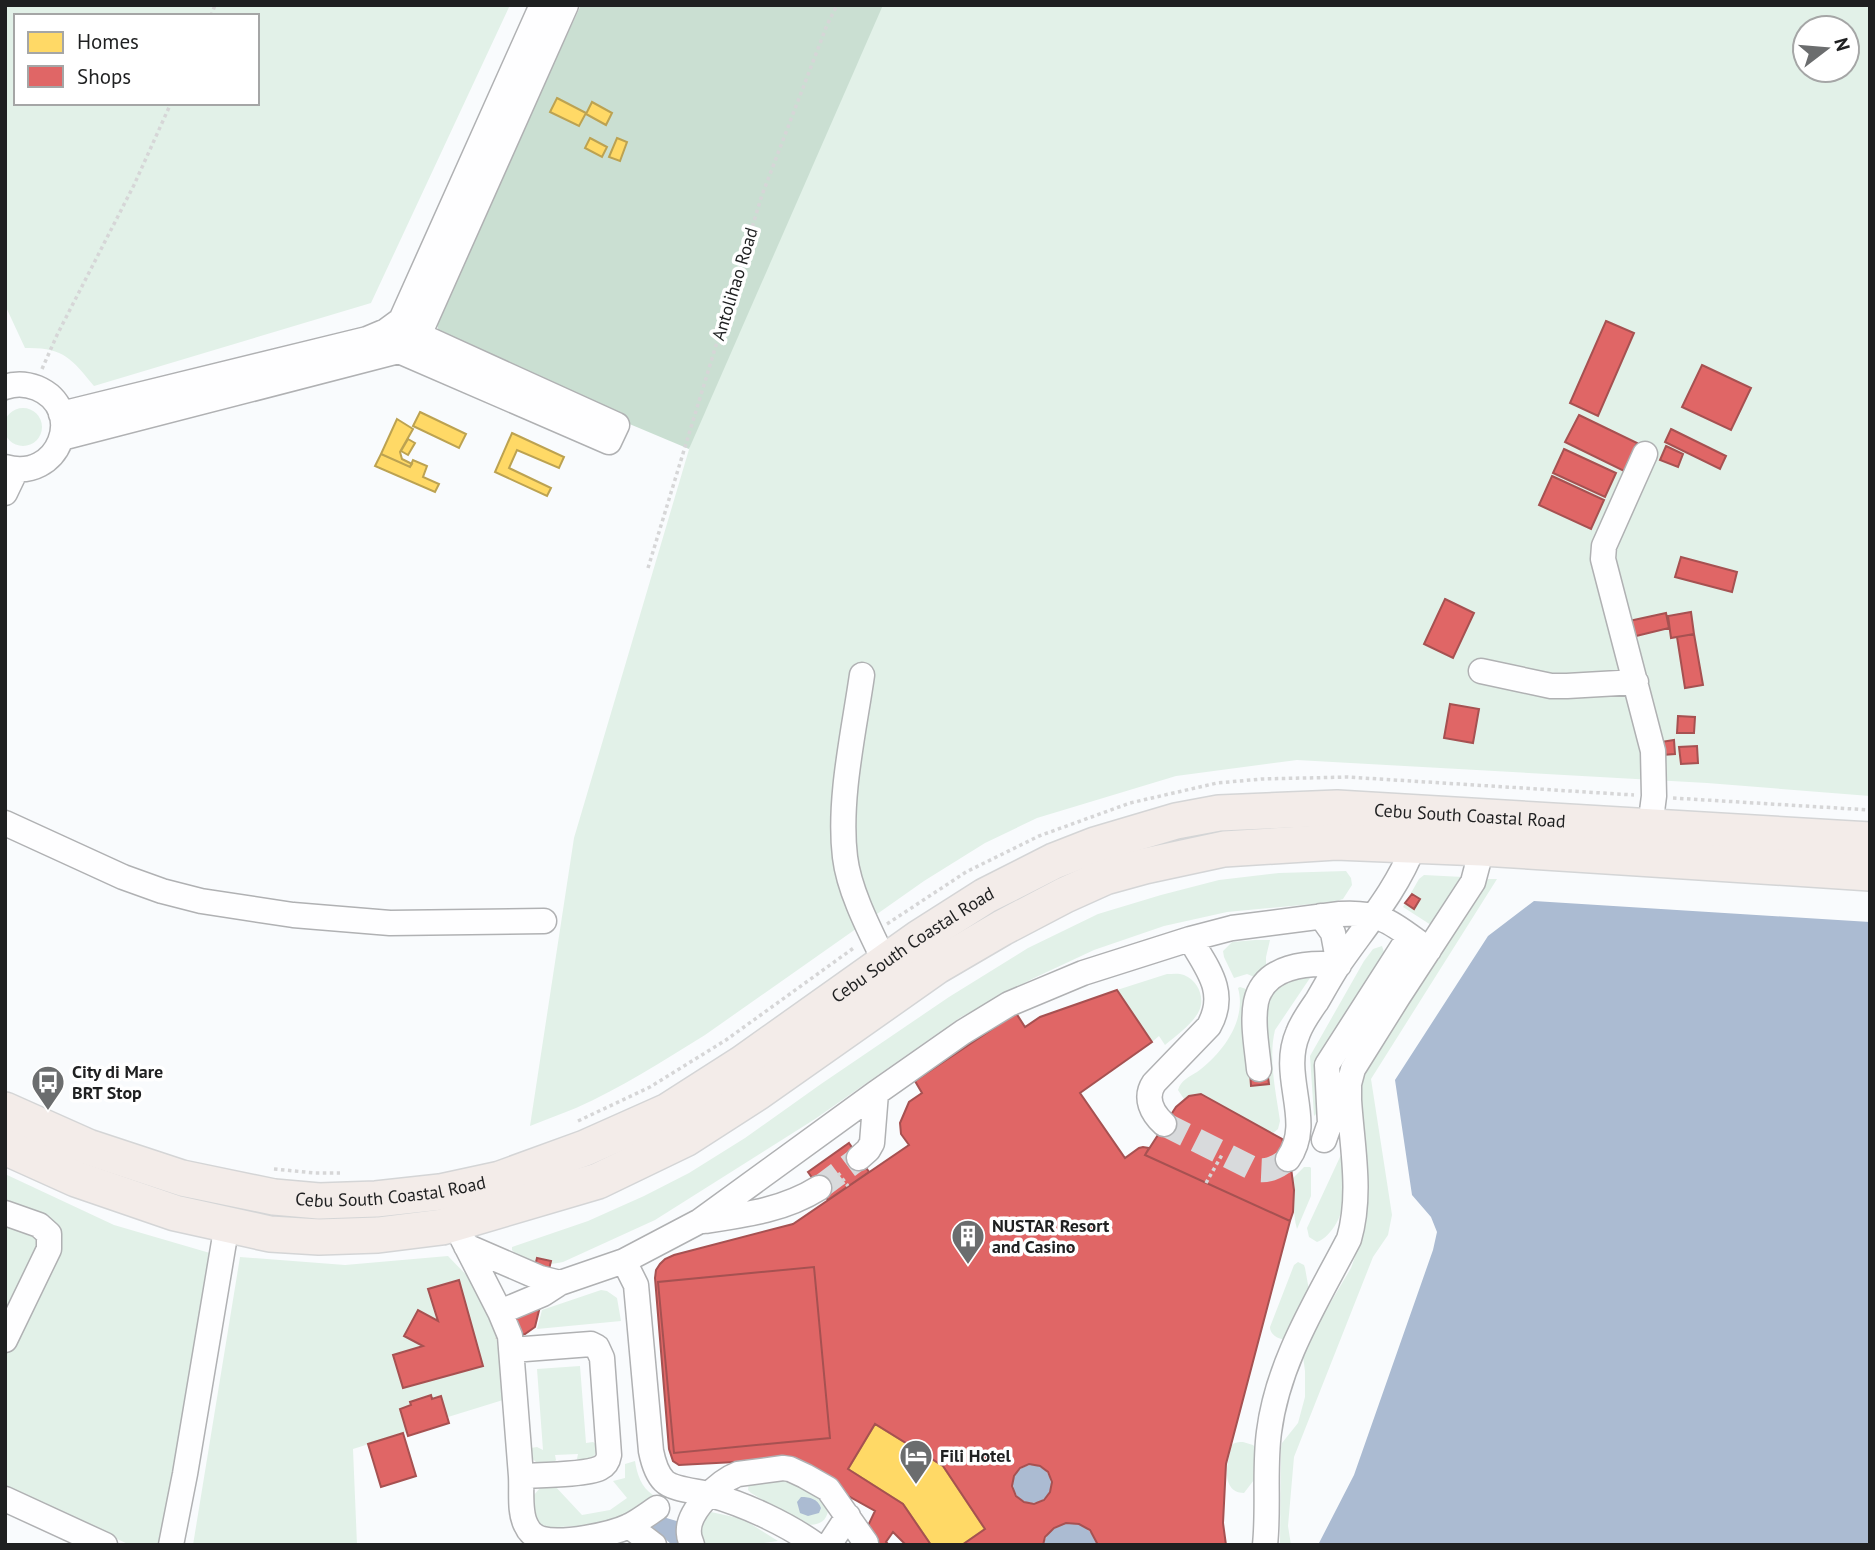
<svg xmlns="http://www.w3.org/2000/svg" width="1875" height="1550" font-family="'PT Sans',sans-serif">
<rect width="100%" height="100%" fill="#f9fbfd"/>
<path fill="#e2f1e8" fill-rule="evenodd" d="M5 5H510L371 303 94 386C71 358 63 347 25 348L5 305ZM16 16H257V103H16Z
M847 5H1870V796L1707 783 1297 760 1176 776 1037 818 985 843 924 881 705 1035C663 1061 621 1088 576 1108 561 1114 545 1120 530 1126L574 838 764 196ZM1805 28H1847V70H1805Z
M4 427a19 19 0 1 1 38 0a19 19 0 1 1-38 0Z
M1346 871 1351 878 1352 885 1343 899 1333 902 1227 912 1164 926 1094 950 1034 978 961 1017 815 1119 655 1220 563 1262C543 1266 526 1267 512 1250V1247L588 1221 644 1196 689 1173 745 1138 821 1084 949 997 1028 948 1098 914 1161 895 1219 880 1279 873Z
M1424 875 1463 877 1431 925 1403 907 1419 879Z
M1488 879H1497L1371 1079 1392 1215 1388 1235 1373 1257 1294 1457 1288 1526 1291 1545H1280L1281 1448 1282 1443 1298 1423 1305 1397V1371L1303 1356 1319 1322 1351 1268 1357 1251 1363 1223 1357 1097 1366 1068Z
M1255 940H1270L1266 957V968L1257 978 1247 974 1234 978 1224 957 1223 951 1232 942Z
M1382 946 1385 955 1320 1102 1316 1114 1314 1116 1310 1056 1364 961 1373 949Z
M1167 974C1172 974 1179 973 1184 975 1199 981 1206 1000 1198 1013 1190 1026 1177 1035 1165 1045L1159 1036 1152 1042 1117 990Z
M1309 976 1310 978 1275 1030C1268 1059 1276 1092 1280 1121L1278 1129 1272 1134 1201 1094 1184 1099 1178 1090C1181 1080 1189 1077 1197 1072 1223 1053 1247 1020 1238 988L1240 987 1246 989 1248 995 1251 1086 1268 1084 1262 1016 1274 985Z
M1342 1155C1343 1168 1346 1183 1345 1195 1344 1212 1333 1236 1317 1242L1309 1237 1307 1228 1340 1157Z
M1304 1167H1310L1311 1168V1196L1297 1229C1292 1211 1295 1197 1293 1178Z
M5 1174 114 1225 227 1258 180 1545H130L5 1487Z
M448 1256C459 1268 473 1280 481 1293 500 1324 499 1365 503 1400L448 1417 449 1423 408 1436 407 1432 353 1449 357 1545H193L240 1257 345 1265Z
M1298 1262 1304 1265 1305 1268 1309 1290 1286 1339C1279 1340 1270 1335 1270 1327L1294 1265Z
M601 1290 607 1291 617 1298 621 1321 537 1329 542 1310Z
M580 1366 586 1443 593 1442 596 1444C599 1456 591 1459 580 1461L577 1459 578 1454 555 1455 556 1460 553 1464 541 1466 530 1457 531 1448 537 1447 543 1450 537 1369Z
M1243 1442 1253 1445 1259 1451 1257 1476 1244 1493C1225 1493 1225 1472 1229 1457 1230 1453 1230 1449 1232 1445 1235 1442 1239 1442 1243 1442Z
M635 1461C637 1474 641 1487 653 1495L615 1521 595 1525 541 1528 535 1520 533 1496 540 1488 554 1485 582 1515 610 1510 627 1498 613 1481 625 1478V1464Z
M787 1477 824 1493C826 1498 829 1505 828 1510 827 1524 813 1527 802 1523L751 1493 748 1490 749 1482Z
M711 1512 743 1519 778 1541 749 1545H702L696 1528 705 1515Z"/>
<path fill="#cadfd2" d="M581 5H883L689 449 620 420 445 339 438 329 436 320 493 192Z"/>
<path fill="#abbbd2" d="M1534 901 1870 922V1545H1318L1354 1475 1433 1250 1437 1232 1431 1217 1412 1195 1395 1080 1488 936Z
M1013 1484a19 19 0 1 1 38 0a19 19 0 1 1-38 0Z
M801 1497C810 1497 818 1499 821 1508L819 1513 808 1516 800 1513 797 1502Z
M663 1517 680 1522 683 1545H672L650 1525Z
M1066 1523C1086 1524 1089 1528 1098 1545H1043C1047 1532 1055 1527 1066 1523Z"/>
<path fill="#ffd966" stroke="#bca251" stroke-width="2" d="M557 98 586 113 579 126 550 112Z
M592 102 612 113 606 125 586 114Z
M590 138 607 147 602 157 585 148Z
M617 138 627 142 620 161 609 157Z
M420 412 466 434 459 448 413 426Z
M397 419 413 429 400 452 402 459 412 464 410 467 381 454Z
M512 433 564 457 559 468 517 450 509 468 551 488 547 496 495 472Z
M408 439 415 443 408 455 401 451Z
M381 454 410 467 413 460 427 466 423 477 439 484 435 492 375 466Z
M875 1424 943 1466 985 1529 962 1545H931L903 1504 848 1469Z"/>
<path fill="#e06666" stroke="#a65151" stroke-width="2" fill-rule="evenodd" d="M1606 321 1634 333 1598 416 1570 403Z
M1702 365 1751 388 1731 430 1682 407Z
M1579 415 1637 443 1624 471 1565 442Z
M1671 429 1726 456 1720 469 1665 442Z
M1666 446 1683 454 1678 467 1660 460Z
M1564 449 1616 473 1605 497 1553 473Z
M1552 476 1604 500 1591 529 1539 505Z
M1681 557 1737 572 1732 592 1675 577Z
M1445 599 1474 613 1453 658 1424 644Z
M1691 612 1694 634 1671 638 1668 616Z
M1666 613 1669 628 1632 637 1629 621Z
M1694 634 1703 685 1685 688 1677 637Z
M1450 704 1479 709 1473 743 1444 738Z
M1678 716 1695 717 1694 733H1677Z
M1674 740 1675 754 1662 755 1661 742Z
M1697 746 1698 763 1681 764 1679 747Z
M1412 894 1420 899 1414 909 1405 903Z
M1117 990 1152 1042 1080 1093 1125 1158 1139 1148 1143 1147 1149 1148 1145 1155 1290 1221 1226 1464 1223 1523 1226 1545H1098L1090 1530 1079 1524 1066 1523 1054 1528 1045 1537 1043 1545H962L985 1529 943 1466 875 1424 848 1469 903 1504 931 1545H906L893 1532 886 1542 889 1545H866V1530L875 1511 805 1472 735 1462 679 1465 673 1461 669 1449 655 1278 656 1270 660 1264 665 1259 674 1255 793 1224 909 1145 901 1134 900 1123 909 1102 922 1093 915 1081 1016 1013 1025 1027 1040 1017ZM814 1267 830 1438 674 1453 658 1282ZM1029 1464 1040 1466 1048 1472 1052 1482 1050 1492 1044 1500 1034 1504 1024 1502 1016 1496 1012 1486 1014 1476 1020 1468Z
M1267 1070 1269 1084 1251 1086 1250 1071Z
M1201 1094 1282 1139 1291 1168 1294 1190 1293 1212 1290 1221 1145 1155 1176 1107 1189 1096Z
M849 1143 869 1172 828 1200 808 1172Z
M537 1258 551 1261 535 1327 525 1334 498 1337 514 1319 523 1315Z
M814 1267 830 1438 674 1453 658 1282Z
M459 1280 483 1366 403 1388 393 1355 423 1346 404 1336 418 1310 438 1321 428 1289Z
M431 1395 432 1399 441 1396 449 1423 408 1436 400 1409 411 1405 410 1402Z
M403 1433 416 1476 381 1487 368 1444Z"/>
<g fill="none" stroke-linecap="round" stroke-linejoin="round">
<path stroke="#d8dadc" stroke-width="24" stroke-dasharray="24 12" stroke-linecap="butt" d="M1164 1124 1254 1169C1268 1173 1277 1167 1288 1159
M819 1188 859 1158"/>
<defs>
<path id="minor" d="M392 341 399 351 609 442 617 425 419 335 405 324
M5 387C16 383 27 384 37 388 87 409 59 483 5 467
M61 414 367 339 386 331 401 320 542 5
M62 438 399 351 412 343 419 335 566 5
M1645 454 1604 546 1603 559 1653 751 1654 796 1650 827
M5 493 16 470
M1481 671 1551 686H1567L1636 682
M862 675C854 731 838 800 845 857 849 891 870 931 885 962
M5 823 123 877 162 891 201 901 293 915 390 923 544 921
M1259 1069C1257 1048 1252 1023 1256 1002 1264 965 1308 962 1339 965L1333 933 1321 916
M1164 1124C1152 1113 1144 1098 1154 1083L1209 1026C1228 992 1207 968 1190 939
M1324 1140 1330 1123 1327 1065 1409 937
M859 1158 868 1150 872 1143 876 1093
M1288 1159C1315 1121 1279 1077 1298 1033 1302 1022 1310 1011 1317 1001 1324 989 1331 976 1339 964 1366 925 1397 890 1414 845
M5 1213 39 1225 49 1234V1249L5 1340
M704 1221C745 1215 784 1210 819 1188
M455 1224 500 1312 510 1336 521 1476C538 1475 586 1475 600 1468 606 1465 608 1461 609 1455L602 1358 597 1347 591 1344 512 1350
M466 1246 540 1278 560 1283
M624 1261 636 1285 651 1451C653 1461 657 1474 664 1481 673 1490 699 1491 711 1495 746 1505 787 1524 816 1545
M500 1312 543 1294 560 1283 624 1261 700 1221 876 1093 963 1032 1009 1004 1083 973 1190 939 1232 928 1340 914C1384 911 1395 926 1429 950
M521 1476C522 1491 519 1512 526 1525 529 1532 535 1537 542 1539 563 1544 610 1535 629 1526 639 1521 648 1514 657 1508
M5 1499 105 1545
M629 1526 654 1545
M171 1545 185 1474 227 1224
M692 1545C691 1541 689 1538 689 1534 686 1511 720 1481 738 1474L783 1468 790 1469 805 1476 828 1489 866 1543
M829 1545 848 1516
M1265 1545C1269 1507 1264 1469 1269 1432 1278 1361 1317 1301 1349 1239 1362 1194 1352 1146 1349 1100V1084L1353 1069 1398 997 1473 882 1482 848"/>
<g id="highway">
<path id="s1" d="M5 1110 88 1147 182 1178 274 1197 319 1201 376 1199 440 1192 500 1179 585 1148 668 1111 743 1063 919 938 985 896 1054 861 1095 845 1176 821 1219 813 1337 808 1870 840"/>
<path d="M5 1147 76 1179 175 1213 270 1234 319 1237 378 1235 442 1227 598 1181 685 1139 758 1092 937 966 1002 928 1065 895 1105 877 1145 866 1224 849 1336 842 1482 848 1870 873"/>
</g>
</defs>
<use href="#minor" stroke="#b0b1b3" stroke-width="27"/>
<use href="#highway" stroke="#d4d5d6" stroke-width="38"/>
<path stroke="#d6d6d7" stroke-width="3.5" stroke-dasharray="3.5 3.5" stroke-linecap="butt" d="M211 16 215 5
M42 369 57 335 134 185 171 103
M648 568 762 195 827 25 837 5
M1673 798 1870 810
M887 924 966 872 1039 836 1130 803 1217 783 1262 779 1347 777 1634 795
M578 1121 650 1087 726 1040 855 947
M274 1169 315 1173H340
M838 1173 848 1186
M1206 1183 1223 1153"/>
<use href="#minor" stroke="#fefeff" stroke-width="24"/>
<use href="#highway" stroke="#f3ece9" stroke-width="35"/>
</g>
<defs>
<symbol id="bus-pin" viewBox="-11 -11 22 30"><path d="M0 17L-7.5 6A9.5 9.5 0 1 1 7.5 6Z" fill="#6b6d6e" stroke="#fff"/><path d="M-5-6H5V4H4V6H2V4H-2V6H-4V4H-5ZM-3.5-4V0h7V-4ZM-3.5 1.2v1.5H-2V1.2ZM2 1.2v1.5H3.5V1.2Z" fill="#fff"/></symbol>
<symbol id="building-pin" viewBox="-11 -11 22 30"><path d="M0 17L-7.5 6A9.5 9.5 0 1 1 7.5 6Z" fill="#6b6d6e" stroke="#fff"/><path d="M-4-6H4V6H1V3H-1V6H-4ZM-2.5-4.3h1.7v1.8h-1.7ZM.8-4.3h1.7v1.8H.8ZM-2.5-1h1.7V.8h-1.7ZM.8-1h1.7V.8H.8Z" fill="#fff"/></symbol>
<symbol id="hotel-pin" viewBox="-11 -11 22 30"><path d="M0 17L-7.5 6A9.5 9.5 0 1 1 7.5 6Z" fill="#6b6d6e" stroke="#fff"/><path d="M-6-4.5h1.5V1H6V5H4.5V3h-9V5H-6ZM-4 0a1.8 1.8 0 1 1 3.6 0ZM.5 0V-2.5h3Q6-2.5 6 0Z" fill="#fff"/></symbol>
</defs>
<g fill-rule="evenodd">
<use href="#bus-pin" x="29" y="1063" width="38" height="52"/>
<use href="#building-pin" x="949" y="1217" width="38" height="52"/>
<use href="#hotel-pin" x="897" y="1437" width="38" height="52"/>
</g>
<g text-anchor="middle" stroke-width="7" stroke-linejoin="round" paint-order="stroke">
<g font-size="18" fill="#1f2021" stroke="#fff">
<text transform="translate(735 284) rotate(-73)" y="6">Antolihao Road</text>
<text dy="6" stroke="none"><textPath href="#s1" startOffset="1577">Cebu South Coastal Road</textPath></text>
<text dy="6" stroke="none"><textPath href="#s1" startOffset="989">Cebu South Coastal Road</textPath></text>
<text dy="6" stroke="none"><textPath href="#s1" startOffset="401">Cebu South Coastal Road</textPath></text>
</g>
<g font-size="18" font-weight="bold" fill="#1f2021" stroke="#fff" text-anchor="start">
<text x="72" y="1078">City di Mare<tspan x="72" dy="21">BRT Stop</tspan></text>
<text x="992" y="1232">NUSTAR Resort<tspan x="992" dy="21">and Casino</tspan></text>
<text x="940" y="1462">Fili Hotel</text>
</g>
</g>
<rect width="1875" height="1550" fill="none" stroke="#1f2021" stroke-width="14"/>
<rect x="14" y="14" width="245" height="91" fill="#ffffff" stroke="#a5a6a6" stroke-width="2"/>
<rect x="28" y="32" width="35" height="21" fill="#ffd966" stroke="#a5a6a6" stroke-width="2"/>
<text x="77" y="49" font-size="21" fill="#1f2021">Homes</text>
<rect x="28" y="66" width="35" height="21" fill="#e06666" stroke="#a5a6a6" stroke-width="2"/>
<text x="77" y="84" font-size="21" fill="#1f2021">Shops</text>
<g transform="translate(1826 49) rotate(74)"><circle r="33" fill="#ffffff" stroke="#a5a6a6" stroke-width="2"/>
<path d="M0-5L12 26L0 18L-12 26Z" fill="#6b6d6e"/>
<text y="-10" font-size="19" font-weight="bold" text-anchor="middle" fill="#1f2021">N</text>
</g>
</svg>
